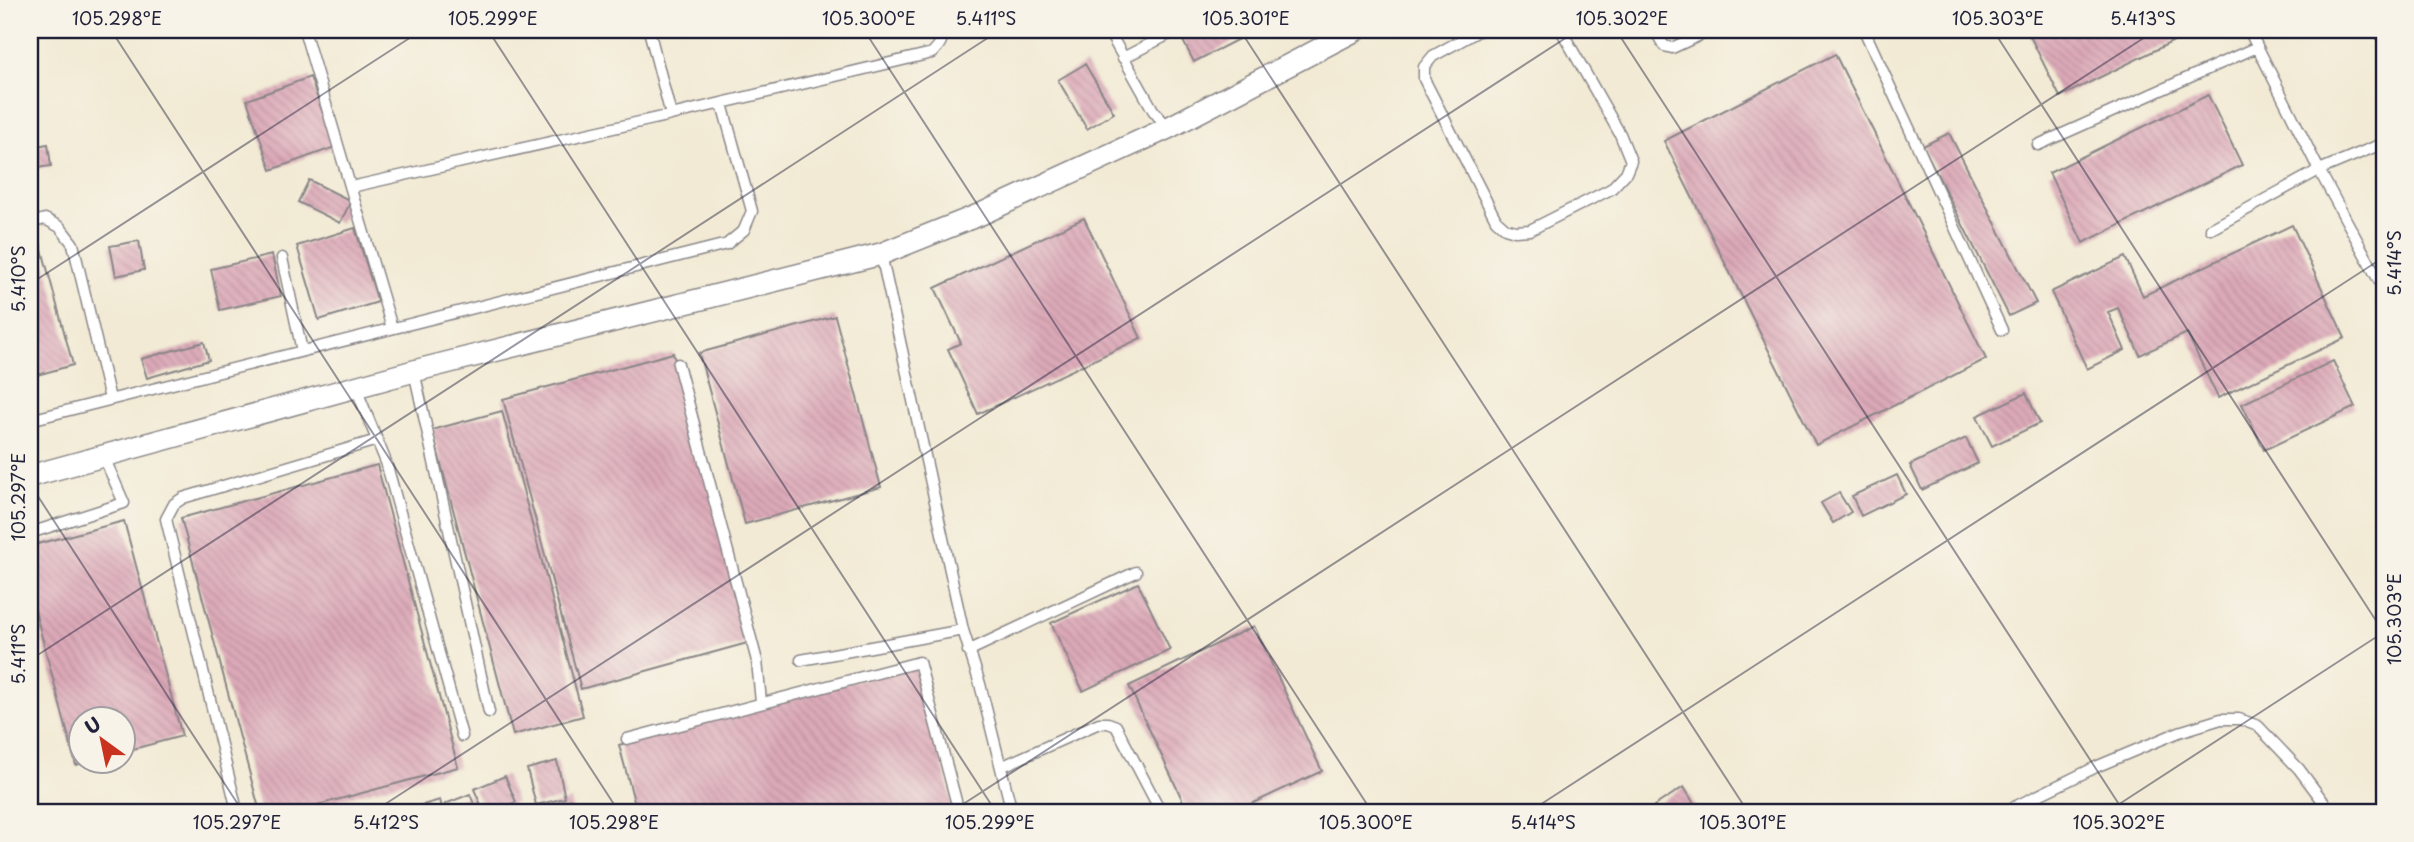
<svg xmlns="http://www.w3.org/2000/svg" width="2414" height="842" font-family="'Playpen Sans',sans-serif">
<defs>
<pattern id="building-back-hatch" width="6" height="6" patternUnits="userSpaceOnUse" patternTransform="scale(1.75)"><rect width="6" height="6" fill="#dca9b8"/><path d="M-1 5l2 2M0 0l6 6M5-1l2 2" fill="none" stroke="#bc919f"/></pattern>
</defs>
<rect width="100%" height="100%" fill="#f7f3e8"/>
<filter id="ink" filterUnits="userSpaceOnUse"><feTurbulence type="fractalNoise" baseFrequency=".0143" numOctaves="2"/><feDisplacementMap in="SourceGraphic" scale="14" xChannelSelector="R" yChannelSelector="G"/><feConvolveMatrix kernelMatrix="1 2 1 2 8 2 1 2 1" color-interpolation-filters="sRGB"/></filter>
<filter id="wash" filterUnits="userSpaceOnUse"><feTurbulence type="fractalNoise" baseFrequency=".00686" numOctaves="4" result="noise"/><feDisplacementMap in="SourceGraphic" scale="28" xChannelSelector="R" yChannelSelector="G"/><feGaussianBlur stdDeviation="1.57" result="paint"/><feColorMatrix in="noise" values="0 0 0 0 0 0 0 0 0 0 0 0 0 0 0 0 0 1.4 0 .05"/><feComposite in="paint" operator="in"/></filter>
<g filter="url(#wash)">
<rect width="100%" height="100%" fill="#f2ead4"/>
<g id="blocks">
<path fill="url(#building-back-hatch)" d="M1201 30H1256L1194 62 1182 39Z
M2027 30H2181L2184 36 2060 97Z
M1835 54 1986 359 1816 445 1664 141Z
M1085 64 1114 113 1087 129 1058 80Z
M310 77 335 147 271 170 247 100Z
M2208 95 2242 165 2083 243 2049 173Z
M1949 133 2036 303 2009 316 1923 146Z
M48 144 51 166 30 169V147Z
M309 180 351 201 340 223 298 202Z
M1084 218 1141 338 978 414 948 349 961 343 935 288Z
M2292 225 2345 338 2218 398 2187 333 2140 355 2118 308 2108 312 2125 350 2087 369 2051 292 2125 257 2143 296Z
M36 227 73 365 30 377V229Z
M355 228 378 302 319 320 297 246Z
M139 241 144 270 116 276 110 246Z
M272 255 281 296 220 310 211 269Z
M835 316 881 487 745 524 699 353Z
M204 342 209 360 147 378 141 359Z
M673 353 751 642 581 689 503 399Z
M2333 361 2355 407 2264 450 2242 404Z
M2026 393 2040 423 1992 446 1977 416Z
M502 411 583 716 513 735 432 430Z
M1966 438 1978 463 1922 490 1910 465Z
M377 465 458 767 292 812H260L181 518Z
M1897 475 1906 494 1861 516 1852 496Z
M1839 493 1851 512 1833 523 1821 503Z
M124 521 182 736 122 752V720H80V764L76 765 30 592V546Z
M1138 583 1170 650 1083 691 1051 623Z
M1254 626 1322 771 1234 812H1188L1129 686Z
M916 664 955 812H637L619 745Z
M557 761 565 798 536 805 527 769Z
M505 776 516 802 493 812H484L474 789Z
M1684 787 1699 812H1658L1654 806Z
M470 794 477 812H448L445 804Z
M440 800 443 812H410L409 809Z
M570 800 573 812H538V810Z"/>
</g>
</g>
<g filter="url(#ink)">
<use href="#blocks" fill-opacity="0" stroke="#8a8688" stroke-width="2"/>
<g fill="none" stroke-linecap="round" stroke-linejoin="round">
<defs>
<path id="lane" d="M304 30 392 328
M649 30 671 115 932 53C939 46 944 40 942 30
M1108 30 1153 110 1168 128
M1480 30 1433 56 1424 67V79L1496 220 1505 228 1515 231 1530 230 1611 189 1626 173 1631 161 1620 134 1561 30
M1655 30 1664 46 1672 48 1711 30
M1864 30 2002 330
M2249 30 2319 170 2384 290
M1123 58 1177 30
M2038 145 2257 47
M351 187 671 115
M30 223 45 219 60 227 73 244 110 399
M2211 229 2319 170 2384 143
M881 254 963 630 980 684 1012 812
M282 258 302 351
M678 364 757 661 761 702
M414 371 489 712
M30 420 727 244 744 230 752 211 722 104
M377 440 386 462 462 736
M30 533 124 503 104 457
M968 651 1136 572
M801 660 963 630
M627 739 919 662 959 812
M1001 767 1099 723H1108L1116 726 1161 812
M235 802 166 519 174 504 183 498 377 440 356 388
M2004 812 2098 766 2179 732 2221 719H2239L2258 726 2299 769 2331 812"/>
<path id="street" d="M30 476 414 371 881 254 981 214 1168 128 1356 30"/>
</defs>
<use href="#lane" stroke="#8a8688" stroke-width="13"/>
<use href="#street" stroke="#8a8688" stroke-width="24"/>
<use href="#lane" stroke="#fff" stroke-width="10"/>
<use href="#street" stroke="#fff" stroke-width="21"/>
</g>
</g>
<path fill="none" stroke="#22223b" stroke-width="2" stroke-opacity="0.45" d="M111 30 619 812M488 30 996 812M864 30 1372 812M1240 30 1748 812M1616 30 2124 812M1993 30 2384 633M2369 30 2384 53M30 284 422 30M30 484 243 812M30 660 1000 30M373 812 1578 30M951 812 2156 30M1529 812 2384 257M2107 812 2384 632"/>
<rect width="2414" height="842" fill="none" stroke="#f7f3e8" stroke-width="77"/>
<g transform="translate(102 740) rotate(327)"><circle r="33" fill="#f7f3e8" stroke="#a29fa3" stroke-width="2"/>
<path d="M0-5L12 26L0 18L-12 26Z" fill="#c8321e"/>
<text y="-10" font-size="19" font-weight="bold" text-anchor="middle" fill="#22223b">U</text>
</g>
<rect x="38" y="38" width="2338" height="766" fill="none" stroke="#22223b" stroke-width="2.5"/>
<g font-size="18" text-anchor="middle" fill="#22223b">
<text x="117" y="25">105.298°E</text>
<text x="493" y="25">105.299°E</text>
<text x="869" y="25">105.300°E</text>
<text x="986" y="25">5.411°S</text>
<text x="1246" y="25">105.301°E</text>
<text x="1622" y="25">105.302°E</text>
<text x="1998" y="25">105.303°E</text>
<text x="2143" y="25">5.413°S</text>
<text transform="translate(2395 263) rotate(-90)" y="6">5.414°S</text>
<text transform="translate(19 279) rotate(-90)" y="6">5.410°S</text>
<text transform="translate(19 497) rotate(-90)" y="6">105.297°E</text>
<text transform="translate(2395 619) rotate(-90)" y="6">105.303°E</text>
<text transform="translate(19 654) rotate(-90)" y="6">5.411°S</text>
<text x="237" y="829">105.297°E</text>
<text x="386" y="829">5.412°S</text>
<text x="614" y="829">105.298°E</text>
<text x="990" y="829">105.299°E</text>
<text x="1366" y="829">105.300°E</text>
<text x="1543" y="829">5.414°S</text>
<text x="1743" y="829">105.301°E</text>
<text x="2119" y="829">105.302°E</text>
</g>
</svg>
